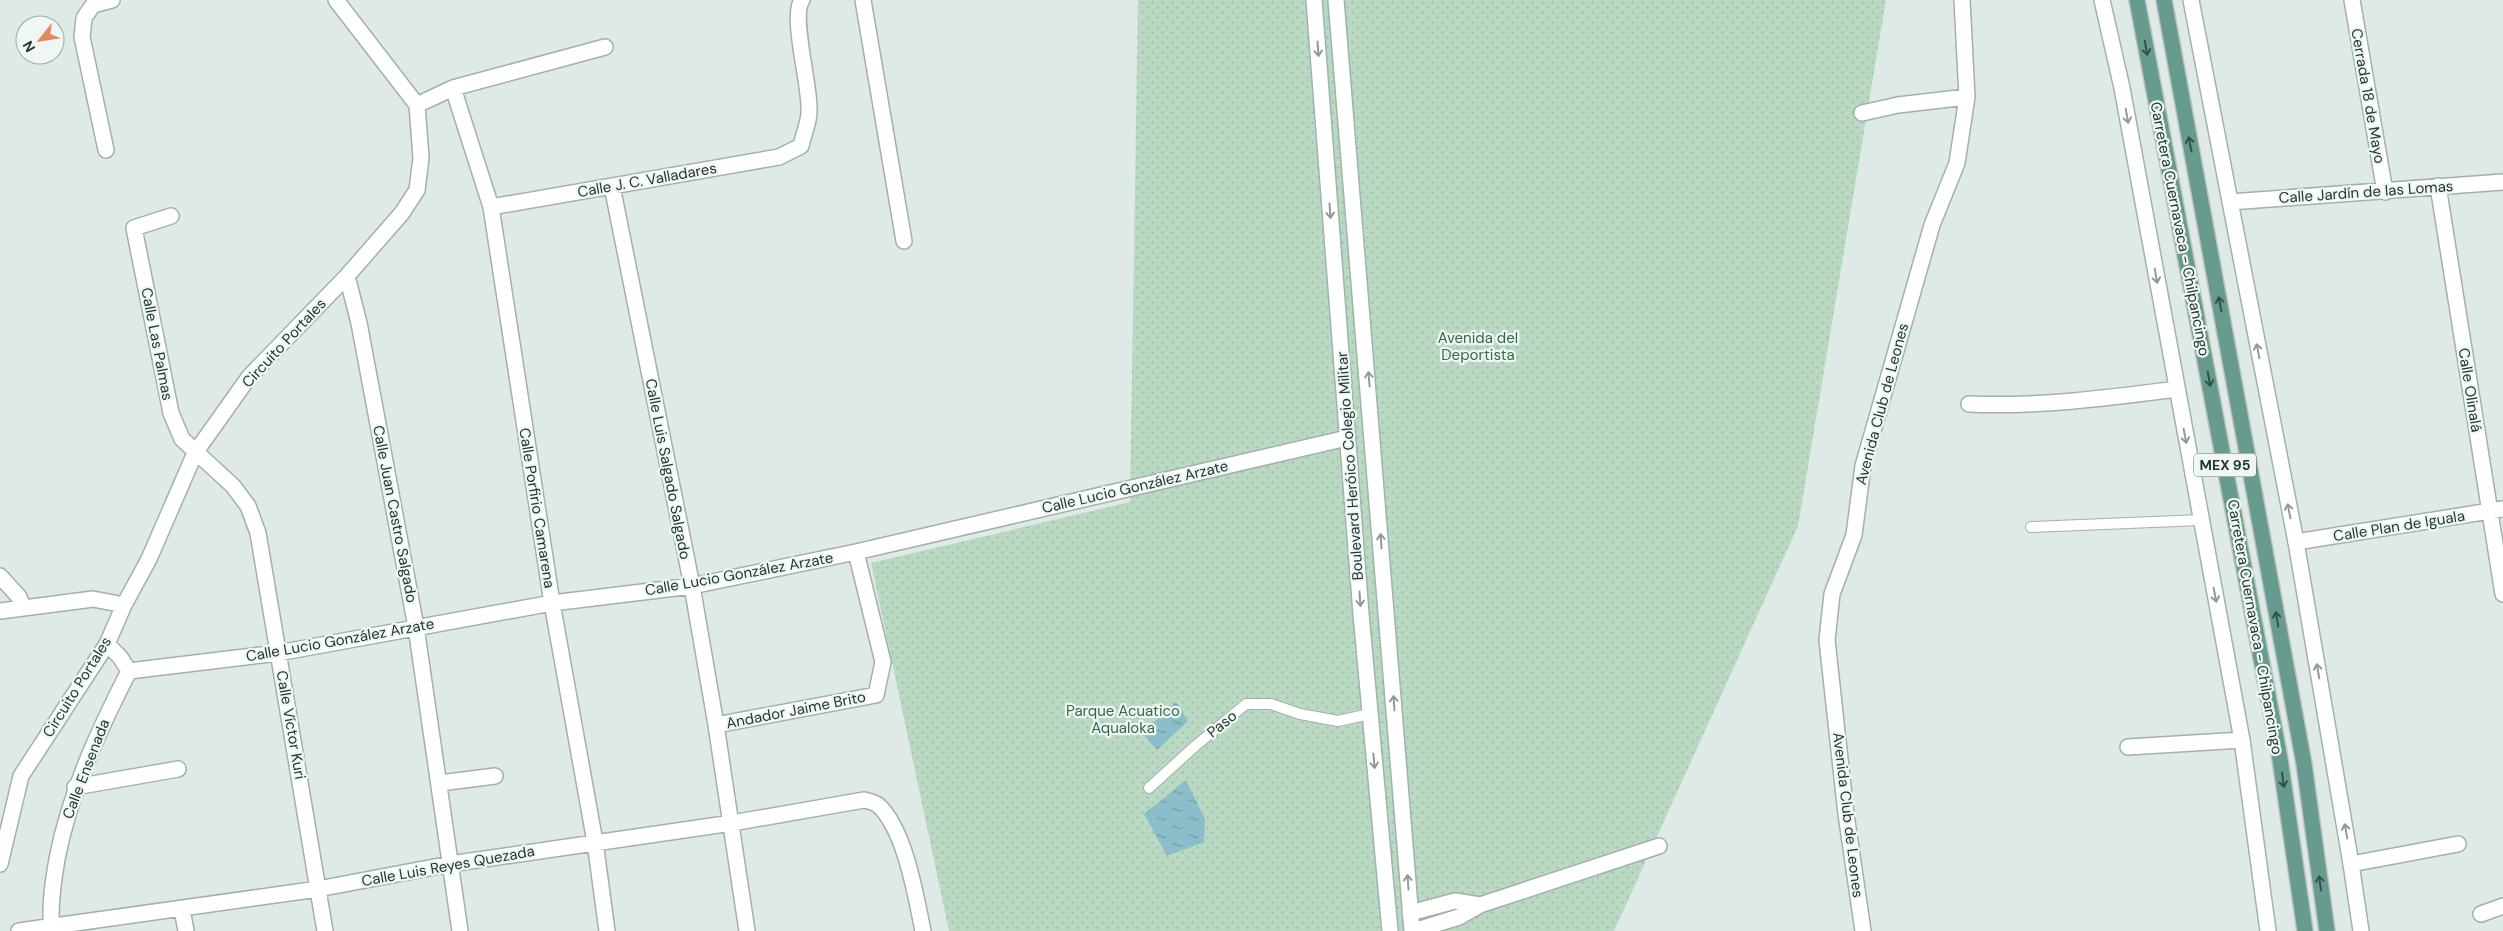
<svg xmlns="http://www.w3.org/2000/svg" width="2503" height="931" font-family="'DM Sans',sans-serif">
<defs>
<pattern id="park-dots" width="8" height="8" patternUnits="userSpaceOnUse" patternTransform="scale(1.25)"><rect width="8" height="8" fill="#b9d9c3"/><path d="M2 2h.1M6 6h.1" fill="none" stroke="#9fbba8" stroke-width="1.8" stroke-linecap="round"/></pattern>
<pattern id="water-ripples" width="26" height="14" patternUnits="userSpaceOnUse" patternTransform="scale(1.25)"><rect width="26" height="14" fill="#8bbdca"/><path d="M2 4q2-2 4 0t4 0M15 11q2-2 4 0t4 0" fill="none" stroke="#719aa5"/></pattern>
</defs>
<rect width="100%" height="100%" fill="#dfe9e5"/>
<path fill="url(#park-dots)" d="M1138 0H1886L1798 526 1614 931H949L871 563 1130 502Z"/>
<path fill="url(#water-ripples)" d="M1176 702 1188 721 1157 750 1142 733Z
M1186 780 1205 819 1204 842 1167 856 1144 814Z"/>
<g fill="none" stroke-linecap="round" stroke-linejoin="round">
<defs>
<path id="lane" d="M2031 527 2201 520
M1149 788 1194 747 1246 704H1271L1300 714 1338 721 1370 714"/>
<path id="street" d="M863 0 904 241
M2352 0 2385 192
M453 88 491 207 552 603 595 842 607 931
M417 105 453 88 605 47
M1862 113 1898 105 1967 97
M106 150 82 37 84 18 93 5 112 0
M612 186 692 586 716 725 747 931
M2438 186 2503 594
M2230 202 2503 182
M491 207 779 157 801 146C803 135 809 123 809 112 811 88 790 16 802 0
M171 216 134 228 171 413 182 439 233 486 248 506 258 533 325 931
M347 276 359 323 416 627 460 931
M1969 404C2039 407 2107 398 2177 389
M2296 542 2503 509
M0 576 19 597 23 607
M0 611 93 599 124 605
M107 644 120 657 129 671 278 653 552 603 692 586 856 552 1347 438
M716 725 876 695 883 662 856 552
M2128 747 2242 740
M440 783 495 776
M75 787 178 769
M0 864 21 776 107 644 124 605 149 559 195 453 249 377 347 276 402 213 417 190 421 158 417 105 336 0
M2351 864 2458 844
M182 909 186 931
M1410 913 1455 901 1480 905
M2481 914 2503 906
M19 931 318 889 450 864 732 823 864 800C868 801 874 802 878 805 905 829 916 897 923 931
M52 931C49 908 53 882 57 859 70 792 98 732 129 671
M1414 931 1459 917 1480 905 1659 846
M1863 931 1846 814 1827 640 1832 594 1854 535 1863 466 1932 225 1957 163 1967 97 1962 0"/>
<path id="secondary" d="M1314 0 1361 614 1390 931
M1336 0 1412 931
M2102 0 2122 88 2242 740 2268 931
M2191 0 2296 542 2351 864 2361 931"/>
<path id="primary" d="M2137 0 2280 759 2305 931
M2164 0 2304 764 2327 931"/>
</defs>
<use href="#lane" stroke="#a3b0ac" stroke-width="12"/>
<use href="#street" stroke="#a3b0ac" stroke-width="18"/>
<use href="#secondary" stroke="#9fb4ad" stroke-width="18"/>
<use href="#primary" stroke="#bdc3c2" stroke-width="18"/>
<use href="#lane" stroke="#fff" stroke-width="10"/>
<use href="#street" stroke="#fff" stroke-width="15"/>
<use href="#secondary" stroke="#fff" stroke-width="15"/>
<use href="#primary" stroke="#679b90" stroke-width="15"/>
</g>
<defs><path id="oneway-shaft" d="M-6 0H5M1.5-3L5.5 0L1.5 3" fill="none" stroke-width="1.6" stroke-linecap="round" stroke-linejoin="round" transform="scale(1.25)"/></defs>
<g stroke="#33504a">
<use href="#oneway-shaft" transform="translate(2146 48) rotate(80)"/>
<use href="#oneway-shaft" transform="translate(2190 144) rotate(-101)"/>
<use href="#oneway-shaft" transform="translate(2220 304) rotate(-101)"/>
<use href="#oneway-shaft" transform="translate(2209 379) rotate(80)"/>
<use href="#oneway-shaft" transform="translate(2277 619) rotate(-100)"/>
<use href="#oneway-shaft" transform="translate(2283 780) rotate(82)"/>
<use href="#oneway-shaft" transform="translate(2320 883) rotate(-98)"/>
</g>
<g stroke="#909b98">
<use href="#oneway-shaft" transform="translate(1318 49) rotate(86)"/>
<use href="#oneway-shaft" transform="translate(2127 116) rotate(80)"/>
<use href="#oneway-shaft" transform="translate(1330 211) rotate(86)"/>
<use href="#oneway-shaft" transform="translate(2156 276) rotate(80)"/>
<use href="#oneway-shaft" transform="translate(2258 351) rotate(-101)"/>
<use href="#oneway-shaft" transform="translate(1369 379) rotate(-95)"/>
<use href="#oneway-shaft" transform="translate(2185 436) rotate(79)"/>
<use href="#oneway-shaft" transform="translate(2289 511) rotate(-101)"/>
<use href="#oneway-shaft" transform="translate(1381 541) rotate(-94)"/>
<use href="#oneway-shaft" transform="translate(2215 595) rotate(79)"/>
<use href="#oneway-shaft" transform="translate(1360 599) rotate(86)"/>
<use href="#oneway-shaft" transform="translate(2318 671) rotate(-100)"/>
<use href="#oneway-shaft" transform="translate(1394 703) rotate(-94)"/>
<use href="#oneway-shaft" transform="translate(1374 761) rotate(85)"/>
<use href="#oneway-shaft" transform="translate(2346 831) rotate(-100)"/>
<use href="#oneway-shaft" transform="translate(1408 882) rotate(-94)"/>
</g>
<g text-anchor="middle" stroke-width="4.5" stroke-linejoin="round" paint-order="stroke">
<rect fill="#eff6f3" stroke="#60706c" stroke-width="1" x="2194" y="453.5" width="62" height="23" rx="4"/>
<g font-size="14" font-weight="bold" fill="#223732">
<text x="2225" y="470">MEX 95</text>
</g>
<g font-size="15" fill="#223732" stroke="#eff6f3">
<text transform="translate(2368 96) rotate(80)" y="5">Cerrada 18 de Mayo</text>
<text transform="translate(647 180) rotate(-10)" y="5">Calle J. C. Valladares</text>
<text transform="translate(2366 192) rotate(-4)" y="5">Calle Jardín de las Lomas</text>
<text transform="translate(2180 229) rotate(79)" y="5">Carretera Cuernavaca - Chilpancingo</text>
<text transform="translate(284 343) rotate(-47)" y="5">Circuito Portales</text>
<text transform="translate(157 344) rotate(79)" y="5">Calle Las Palmas</text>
<text transform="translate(2470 390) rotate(81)" y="5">Calle Olinalá</text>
<text transform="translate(1882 404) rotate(-75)" y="5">Avenida Club de Leones</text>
<text transform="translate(1350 466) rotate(-94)" y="5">Boulevard Heróico Colegio Militar</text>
<text transform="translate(668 469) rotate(79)" y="5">Calle Luis Salgado Salgado</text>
<text transform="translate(1135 487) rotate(-13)" y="5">Calle Lucio González Arzate</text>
<text transform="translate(537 508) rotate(81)" y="5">Calle Porfirio Camarena</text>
<text transform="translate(395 514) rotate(79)" y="5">Calle Juan Castro Salgado</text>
<text transform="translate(2399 526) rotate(-9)" y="5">Calle Plan de Iguala</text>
<text transform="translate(739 574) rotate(-10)" y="5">Calle Lucio González Arzate</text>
<text transform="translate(2255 627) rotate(80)" y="5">Carretera Cuernavaca - Chilpancingo</text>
<text transform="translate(340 640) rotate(-10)" y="5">Calle Lucio González Arzate</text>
<text transform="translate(77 687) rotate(-58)" y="5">Circuito Portales</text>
<text transform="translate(796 710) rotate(-11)" y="5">Andador Jaime Brito</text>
<text transform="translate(1222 724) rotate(-39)" y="5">Paso</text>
<text transform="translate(291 725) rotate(80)" y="5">Calle Víctor Kuri</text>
<text transform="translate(86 769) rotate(-69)" y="5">Calle Ensenada</text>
<text transform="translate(1848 815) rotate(83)" y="5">Avenida Club de Leones</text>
<text transform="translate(448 866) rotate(-10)" y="5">Calle Luis Reyes Quezada</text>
</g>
<g font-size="15" fill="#306a49" stroke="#eff6f3">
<text x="1478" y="343">Avenida del<tspan x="1478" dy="17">Deportista</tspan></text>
<text x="1123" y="716">Parque Acuatico<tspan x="1123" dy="17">Aqualoka</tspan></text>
</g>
</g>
<g transform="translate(40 40) rotate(240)"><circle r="24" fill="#eff6f3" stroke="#9daaa6"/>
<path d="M0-4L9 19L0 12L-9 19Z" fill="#e58761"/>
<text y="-8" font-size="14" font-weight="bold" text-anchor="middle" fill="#223732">N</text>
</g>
</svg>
